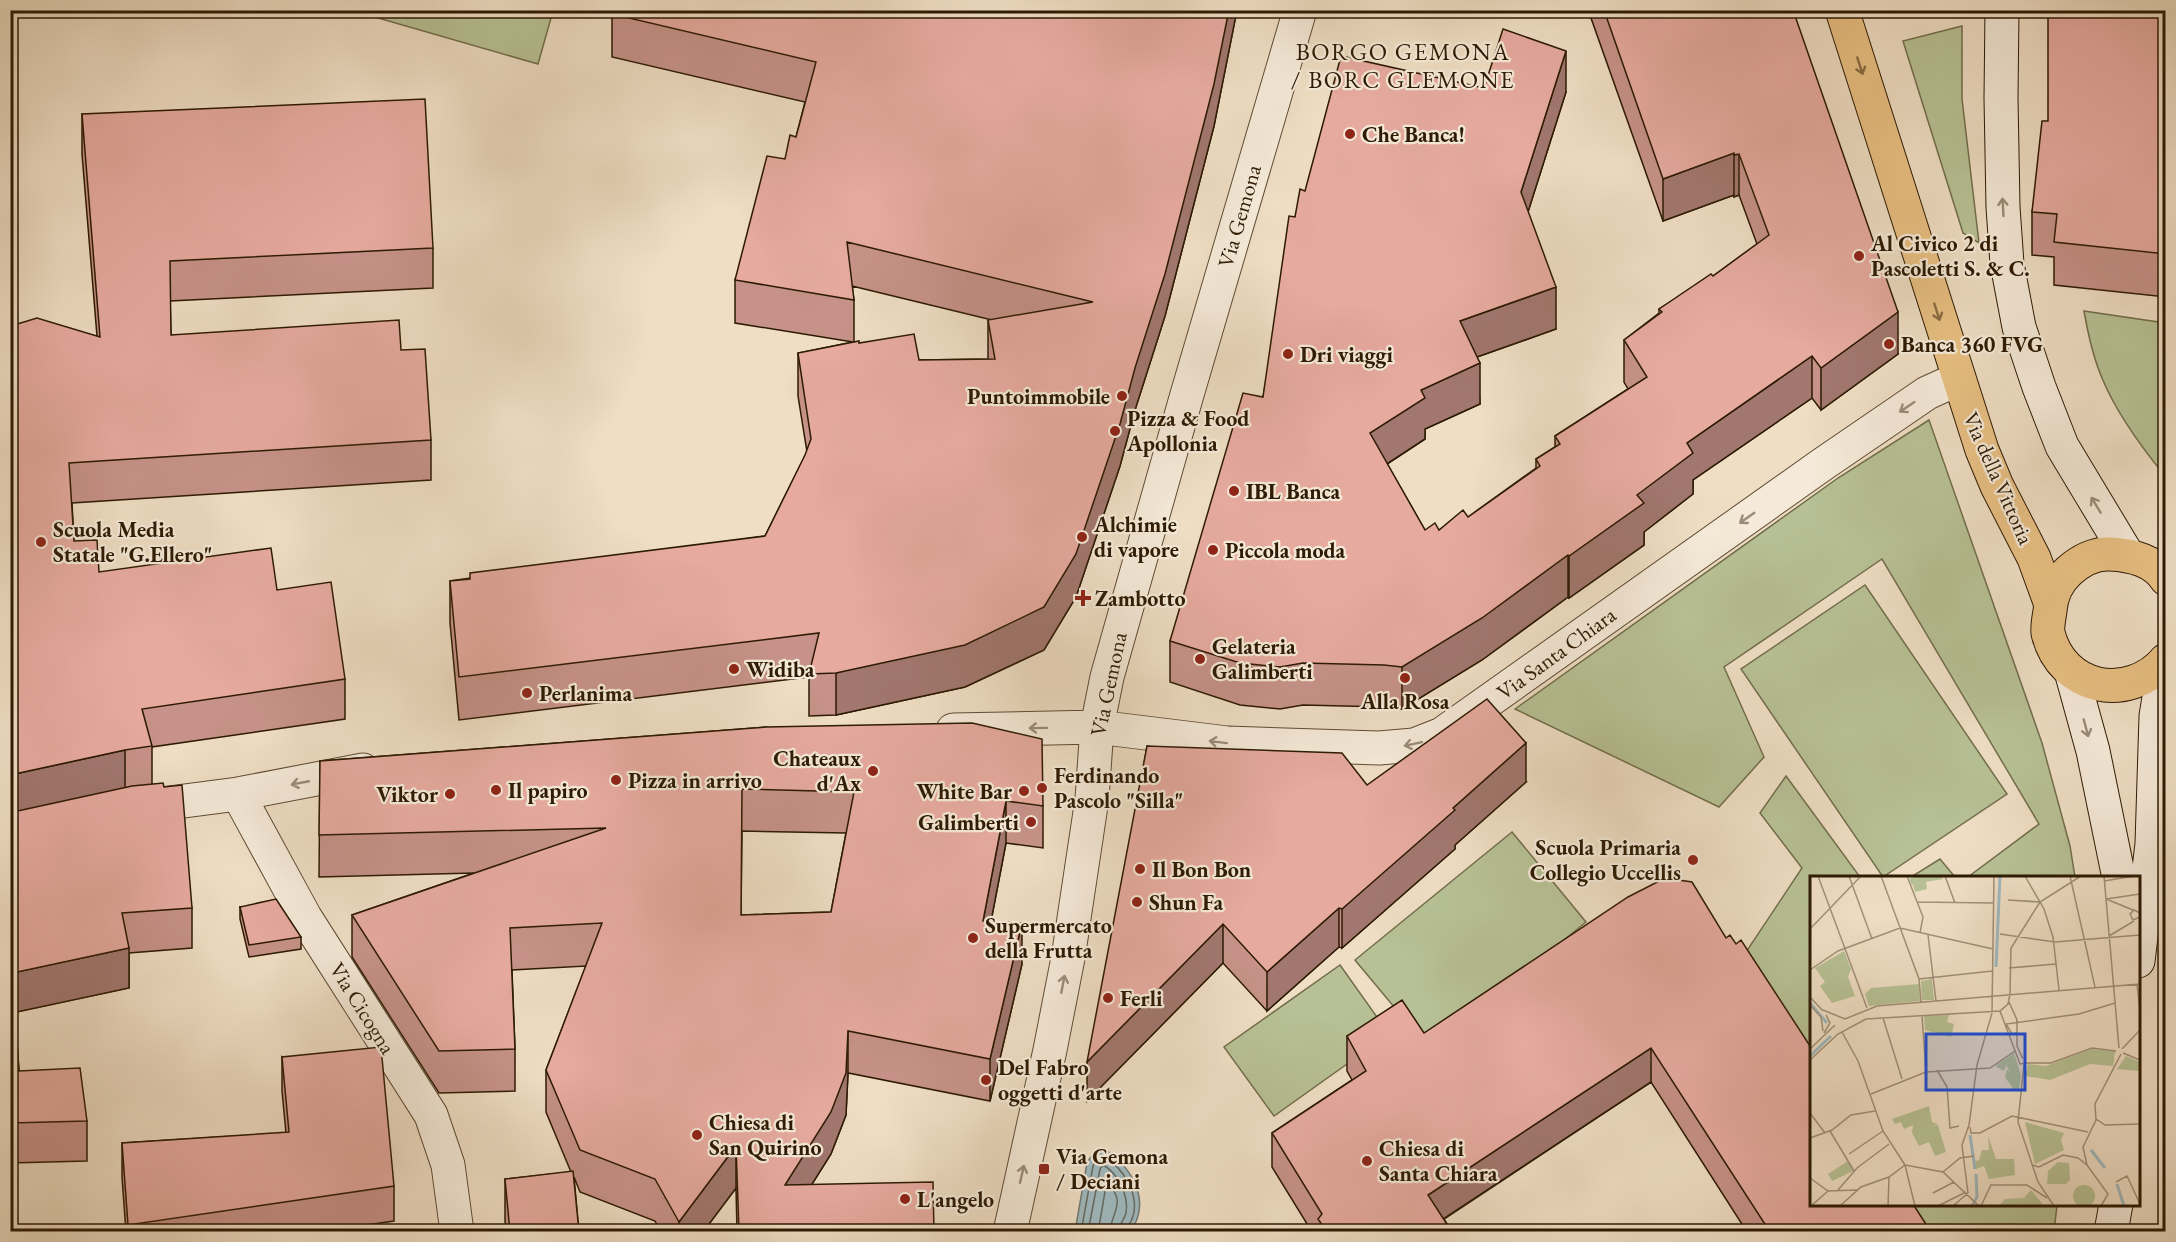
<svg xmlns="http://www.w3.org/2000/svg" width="2176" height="1242" font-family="'EB Garamond',serif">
<rect width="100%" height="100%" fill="#efdec4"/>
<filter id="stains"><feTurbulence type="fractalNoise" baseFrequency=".00333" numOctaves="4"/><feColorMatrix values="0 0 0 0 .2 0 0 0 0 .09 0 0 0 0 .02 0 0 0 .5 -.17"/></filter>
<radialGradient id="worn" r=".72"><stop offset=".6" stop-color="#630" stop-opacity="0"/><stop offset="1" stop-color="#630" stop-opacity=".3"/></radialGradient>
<path fill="#b7c195" stroke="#726e4c" stroke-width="1.5" d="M354 11H553L538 64Z
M1962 26V99L1979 243 1963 233 1903 41Z
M2084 311 2165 323V476C2143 449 2115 410 2102 378 2093 357 2088 334 2084 311Z
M1929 420 2042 743 2070 846 2075 877H1968L2039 824 1882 559 1724 667 1764 757 1719 807 1515 709 1838 478Z
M1865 585 2007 794 1883 877 1741 669Z
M1786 776 1860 877 1812 878 1811 1054 1746 952 1802 868 1760 813Z
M1512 832 1586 922 1430 1050 1355 960Z
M1940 859 1955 877H1911Z
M1340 965 1389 1034 1274 1116 1224 1047Z
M1908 1205H2057L2054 1232 1925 1231Z"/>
<path fill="#9fb9bf" stroke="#717974" stroke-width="1.5" d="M1106 1150C1133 1169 1151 1201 1131 1231H1075L1087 1163 1094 1152Z"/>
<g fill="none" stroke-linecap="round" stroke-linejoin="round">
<path stroke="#666a61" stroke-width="1.5" d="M1081 1232 1093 1166 1098 1158 1104 1157C1123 1167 1141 1196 1132 1219 1130 1224 1127 1226 1126 1232
M1088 1232 1100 1169 1103 1165C1118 1173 1129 1196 1126 1213 1124 1220 1119 1224 1119 1232
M1098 1232 1106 1186 1108 1184C1127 1202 1111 1213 1110 1232"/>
<defs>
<path id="street" d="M953 730 1097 727 1227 743 1379 748 1414 745 1442 734 1823 464 1927 393 1958 379
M238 794 305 917 431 1115 448 1165 457 1232
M138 807 238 794 363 770
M1010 1232 1050 1050 1068 958 1092 799 1097 727 1107 677 1186 398 1300 10"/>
<path id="secondary" d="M2002 10 2001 98 2003 207 2007 264 2019 327 2039 387 2062 446 2127 554
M2071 671 2093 751 2119 878
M2138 961 2152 844 2156 716 2165 661
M2111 1232 2116 1204"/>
<path id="primary" d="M1842 10 1982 450 1997 486 2034 558 2050 602
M2166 579C2154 560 2131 555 2110 554 2095 553 2080 561 2069 571 2058 581 2051 595 2050 611 2049 618 2047 627 2048 633 2062 690 2128 703 2166 660"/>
</defs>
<use href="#street" stroke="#5e4b33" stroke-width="35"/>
<use href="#secondary" stroke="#2d1a03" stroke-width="35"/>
<use href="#primary" stroke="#2d1a03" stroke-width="35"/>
<use href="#street" stroke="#f5ead9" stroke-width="33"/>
<use href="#secondary" stroke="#f5ead9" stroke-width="33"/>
<use href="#primary" stroke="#e8bf82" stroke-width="33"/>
</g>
<path fill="#c69289" stroke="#2d1a03" stroke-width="1.5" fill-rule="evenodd" d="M613 10H1237L1214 126 1165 316 1135 410 1120 466 1076 597 1044 650 965 687 836 715 809 716V677L459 720 450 623V581L765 536 807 452 798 396V353L853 342 735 323V280L785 159 796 137 805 102 612 57V14ZM852 286 992 320H988V359L919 360 854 342V300Z
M1591 10H1793L1898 354 1821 410 1812 398 1693 480V494L1644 532V545L1569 598 1568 597 1482 660 1402 709 1384 707 1303 705 1280 709 1240 705 1170 682V641L1263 397 1295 217 1305 191 1484 88 1566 92 1528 212 1556 329 1477 357 1480 404 1425 429V439L1387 464 1425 530H1439L1468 517 1536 468V459L1555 447V436L1628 389 1624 382V340L1659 313V309L1713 276 1757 244 1739 195 1734 197V195L1663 221 1591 18Z
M2166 10V297L2054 285V257L2032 255V212L2048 121Z
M82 114 433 248V288L170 301 171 335 401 350 431 440V480L72 503 74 541 99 572 277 590 345 679V719L152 747V784L192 908V948L129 953V988L15 1012 19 1071 87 1121V1161L10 1163V327L97 336 82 154Z
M766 727 1043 806V848L1006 843 991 921 1022 964 990 1101 848 1073 846 1115 831 1154 812 1184 934 1232H737L736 1188 703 1232H661L655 1221 580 1192 574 1177 579 1232H506L505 1221V1179L571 1172 546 1112V1070L586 966 512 970 515 1049V1091L439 1093 352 957V915L474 873 319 877 320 761ZM742 831 846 833 831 912 741 915Z
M1147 746 1367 785 1526 782 1455 845V849L1342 948 1339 947 1267 1011 1223 963 1087 1101Z
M240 907 301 937V949L249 957 240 919Z
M1726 938 1931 1232H1747L1651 1082 1444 1219 1452 1232H1312L1272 1167V1133L1352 1080 1347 1071V1036L1424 1033Z
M282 1057 394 1186V1221L318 1232H126L122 1177V1143L286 1133 282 1091Z"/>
<path fill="#a1776f" stroke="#2d1a03" stroke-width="1.5" d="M1229 10H1237L1214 126 1165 316 1135 410 1120 466 1076 597 1044 650 965 687 836 715V673L1044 607Z
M1566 51V92L1521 234V192Z
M1734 153V195L1663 221V179Z
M1739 154V195L1734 197V155Z
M1556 287V329L1460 363V321Z
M1898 312V354L1821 410V368Z
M1812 356V398L1693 480V494L1644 532V545L1569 598V556L1637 495 1687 443Z
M1480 363V404L1425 429V439L1370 475V433L1421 390Z
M1568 555V597L1482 660 1402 709V667Z
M1526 743V782L1455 845V849L1342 948V909L1453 808Z
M125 750V790L10 815V775Z
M1006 801V843L983 963V921Z
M1339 908V947L1267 1011V972Z
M1022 923V964L990 1101V1059Z
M1223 924V963L1087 1101V1062Z
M129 948V988L12 1013V973Z
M848 1031V1073L846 1115 831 1154 785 1227V1185Z
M1651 1048V1082L1428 1229V1195Z
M736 1146V1188L703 1232H679V1222Z"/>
<path fill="#e6aa9f" stroke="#2d1a03" stroke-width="1.5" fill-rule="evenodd" d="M613 10H1229L1214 84 1165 274 1135 368 1120 424 1076 554 1044 607 965 645 836 673 809 674 819 633 459 677 450 581 470 579V573L765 536 805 455 811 439 798 353 859 341V343L914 334 919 360 995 359 988 320 1093 302 847 242 854 300 735 280 767 156 785 159 790 135 796 137 816 62 612 14Z
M1604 10H1793L1898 312 1821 368 1812 356 1687 443 1693 453 1637 495 1644 503 1569 556 1568 555 1482 618 1402 667 1384 665 1303 663 1280 667 1240 663 1170 641 1243 393 1263 397 1289 216 1295 217 1300 189 1305 191 1341 56 1484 88 1503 29 1566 51 1521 192 1556 287 1460 321 1480 363 1421 390 1425 398 1370 433 1425 530 1435 523 1439 530 1463 510 1468 517 1540 466 1536 459 1560 444 1555 436 1647 377 1624 340 1662 312 1659 309 1711 274 1713 276 1769 235 1739 154 1734 155V153L1663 179Z
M2048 10H2166V254L2054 242 2057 214 2032 212 2042 121H2048Z
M425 99 433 248 170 261 171 335 399 320 401 350 425 349 431 440 69 463 74 541 97 540 99 572 271 548 277 590 331 582 345 679 142 709 152 746 125 750 10 775V327L14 325 37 318 100 337 82 114Z
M1487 699 1526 743 1453 808 1455 810 1342 909 1339 908 1267 972 1223 924 1087 1062 1147 746 1342 753 1367 785Z
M972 723 1042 739 1043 806 1006 801 983 921 1022 923 990 1059 848 1031 846 1073 831 1112 785 1185 933 1182 934 1232H739L736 1146 679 1222 655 1179 580 1150 546 1070 602 923 510 928 515 1049 439 1051 352 915 606 828 319 835 320 761 766 727ZM742 789 854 792 831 912 741 915Z
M163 783 164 787 182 785 192 908 122 913 129 948 12 973 19 1071 80 1068 87 1121 10 1123V812H13L132 786Z
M1665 878 1692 882 1726 938 1730 935 1736 944 1741 940 1812 1049V1204H1913L1931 1232H1770L1651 1048 1428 1195 1452 1232H1327L1318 1219 1322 1214 1272 1133 1366 1071 1347 1036 1402 1000 1424 1033 1628 897Z
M276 899 301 937 249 945 240 907Z
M381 1047 394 1186 128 1225 122 1143 289 1132 282 1057Z
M573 1171 579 1232H510L505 1179Z"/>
<defs><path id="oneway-shaft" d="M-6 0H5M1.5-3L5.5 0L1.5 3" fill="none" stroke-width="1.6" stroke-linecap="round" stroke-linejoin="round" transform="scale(1.5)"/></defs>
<g stroke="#8a6c42">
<use href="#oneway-shaft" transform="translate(1860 66) rotate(72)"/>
<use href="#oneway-shaft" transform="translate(1937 312) rotate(72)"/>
</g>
<g stroke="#9b8c79">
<use href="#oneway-shaft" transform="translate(2003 207) rotate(-93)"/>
<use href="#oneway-shaft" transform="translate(1907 407) rotate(146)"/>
<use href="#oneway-shaft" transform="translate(2096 505) rotate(-121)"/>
<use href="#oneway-shaft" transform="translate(1747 518) rotate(145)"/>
<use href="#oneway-shaft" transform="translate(1038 728) rotate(179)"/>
<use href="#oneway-shaft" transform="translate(2086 728) rotate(75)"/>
<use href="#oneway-shaft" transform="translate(1218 742) rotate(-173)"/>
<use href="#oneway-shaft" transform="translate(1413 744) rotate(168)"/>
<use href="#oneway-shaft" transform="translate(300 783) rotate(169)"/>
<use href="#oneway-shaft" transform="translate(1063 984) rotate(-79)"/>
<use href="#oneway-shaft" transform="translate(1022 1174) rotate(-77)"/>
</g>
<g fill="#8f2418" stroke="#f5ead9" stroke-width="2">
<circle cx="1350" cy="134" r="6"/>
<circle cx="1859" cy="256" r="6"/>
<circle cx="1889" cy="344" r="6"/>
<circle cx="1288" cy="354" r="6"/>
<circle cx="1122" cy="396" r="6"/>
<circle cx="1115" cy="431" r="6"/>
<circle cx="1234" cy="491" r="6"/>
<circle cx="1082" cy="537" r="6"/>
<circle cx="41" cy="542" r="6"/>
<circle cx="1213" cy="550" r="6"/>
<path d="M1080 589h6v6h6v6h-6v6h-6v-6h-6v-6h6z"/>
<circle cx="1200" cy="659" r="6"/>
<circle cx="734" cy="669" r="6"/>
<circle cx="1405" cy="678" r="6"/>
<circle cx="527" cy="693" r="6"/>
<circle cx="873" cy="771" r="6"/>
<circle cx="616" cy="780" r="6"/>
<circle cx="1042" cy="788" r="6"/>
<circle cx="496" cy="790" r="6"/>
<circle cx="1024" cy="791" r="6"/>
<circle cx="450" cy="794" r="6"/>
<circle cx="1031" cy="822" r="6"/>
<circle cx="1693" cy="860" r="6"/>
<circle cx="1140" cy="869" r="6"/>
<circle cx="1137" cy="902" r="6"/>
<circle cx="973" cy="938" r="6"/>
<circle cx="1108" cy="998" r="6"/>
<circle cx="986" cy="1080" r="6"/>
<circle cx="697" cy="1135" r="6"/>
<circle cx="1367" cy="1161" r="6"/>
<rect x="1038" y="1163" width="12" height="12" rx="3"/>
<circle cx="905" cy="1199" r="6"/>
</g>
<g text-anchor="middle" stroke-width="4.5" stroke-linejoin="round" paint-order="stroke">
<g font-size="22" font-weight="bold" fill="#2d1a03" stroke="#f5ead9" text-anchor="start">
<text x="1362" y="142">Che Banca!</text>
<text x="1871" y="251">Al Civico 2 di<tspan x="1871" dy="25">Pascoletti S. &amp; C.</tspan></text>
<text x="1901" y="352">Banca 360 FVG</text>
<text x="1300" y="362">Dri viaggi</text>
<text x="1110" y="404" text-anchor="end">Puntoimmobile</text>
<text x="1127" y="426">Pizza &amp; Food<tspan x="1127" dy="25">Apollonia</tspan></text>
<text x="1246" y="499">IBL Banca</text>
<text x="1094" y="532">Alchimie<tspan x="1094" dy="25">di vapore</tspan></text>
<text x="53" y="537">Scuola Media<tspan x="53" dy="25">Statale "G.Ellero"</tspan></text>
<text x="1225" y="558">Piccola moda</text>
<text x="1095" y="606">Zambotto</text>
<text x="1212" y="654">Gelateria<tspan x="1212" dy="25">Galimberti</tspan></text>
<text x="746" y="677">Widiba</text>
<text x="539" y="701">Perlanima</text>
<text x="1405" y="709" text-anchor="middle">Alla Rosa</text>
<text x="861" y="766" text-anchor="end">Chateaux<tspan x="861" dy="25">d'Ax</tspan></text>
<text x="1054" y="783">Ferdinando<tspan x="1054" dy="25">Pascolo "Silla"</tspan></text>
<text x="628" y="788">Pizza in arrivo</text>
<text x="508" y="798">Il papiro</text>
<text x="1012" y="799" text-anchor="end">White Bar</text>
<text x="438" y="802" text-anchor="end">Viktor</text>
<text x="1019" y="830" text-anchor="end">Galimberti</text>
<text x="1681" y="855" text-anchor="end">Scuola Primaria<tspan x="1681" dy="25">Collegio Uccellis</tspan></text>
<text x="1152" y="877">Il Bon Bon</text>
<text x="1149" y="910">Shun Fa</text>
<text x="985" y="933">Supermercato<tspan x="985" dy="25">della Frutta</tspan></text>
<text x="1120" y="1006">Ferli</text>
<text x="998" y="1075">Del Fabro<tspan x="998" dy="25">oggetti d'arte</tspan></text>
<text x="709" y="1130">Chiesa di<tspan x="709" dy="25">San Quirino</tspan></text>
<text x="1379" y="1156">Chiesa di<tspan x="1379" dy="25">Santa Chiara</tspan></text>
<text x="1056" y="1164">Via Gemona<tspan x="1056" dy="25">/ Deciani</tspan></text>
<text x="917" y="1207">L'angelo</text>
</g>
<g font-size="22" fill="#2d1a03" stroke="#f5ead9">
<text transform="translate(1239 216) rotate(-74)" y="8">Via Gemona</text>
<text transform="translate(1999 478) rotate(66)" y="8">Via della Vittoria</text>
<text transform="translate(1556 653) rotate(-36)" y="8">Via Santa Chiara</text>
<text transform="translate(1108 684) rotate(-78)" y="8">Via Gemona</text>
<text transform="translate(363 1008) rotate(58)" y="8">Via Cicogna</text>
</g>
<g font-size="24" letter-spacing="1.5" fill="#2d1a03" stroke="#f5ead9">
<text x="1403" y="60">BORGO GEMONA<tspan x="1403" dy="28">/ BORC GLEMONE</tspan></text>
</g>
</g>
<g transform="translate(1810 876)">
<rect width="330" height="330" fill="#efdec4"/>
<path d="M105 0H131L133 3 116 6 117 13 105 16 103 9 107 8 102 9 99 3ZM34 75 41 93 38 101 45 120 22 127 10 110 15 106 5 92ZM122 103 124 124H112L111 105ZM109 108 110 125 59 130 55 118 61 112ZM139 139 137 146 144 148 141 161 115 154 114 140ZM282 173 305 175 303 190 280 188 240 204 215 200 218 188 236 190ZM204 177 211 199 209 214H204L195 201 197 193 200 196 196 189 194 195 185 190ZM316 180 330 186V195L307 193ZM119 230 122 246 128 248 122 250 128 249 136 276 125 280 119 266 109 270 102 257 103 249 94 253 91 246 85 248 82 243ZM215 246 254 257 251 264 254 274 225 288ZM178 260 186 283H204L205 299 179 303 174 290 166 293 165 285 169 284 172 274H179ZM38 285 43 295 22 305 18 298ZM248 286 259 287 260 304 256 308H237L238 295ZM263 320a11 11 0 1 1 22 0a11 11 0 1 1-22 0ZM221 314 234 330H189L195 323 214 322Z" fill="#b7c195"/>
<path fill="none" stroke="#9fb9bf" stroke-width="3" d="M186 91 190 0M0 127 17 147M0 180 21 160M160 259 165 293M281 274 295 292M307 308 314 330M162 330 167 321 166 298"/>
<path fill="none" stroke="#a19077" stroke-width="1.5" d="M8 0 57 132M39 0 62 63M71 0 109 103 111 126M97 0 113 41 110 57M135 0 145 27M215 0 234 33 243 61 249 114M260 0 285 111M294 0 309 172M294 5 324 0M296 23 330 18M296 23 323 34M198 24 230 26M107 26 184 27M330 37 324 34 320 38 323 44 330 41M0 53 51 0M190 58 245 66 330 59M118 59 126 125M299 60 324 45M199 92 246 88M0 94 28 75 90 52 183 73M109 103 182 95M327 108 330 135M200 118 201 72 230 26 271 0M0 121 13 135M199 126 207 144V170L213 183M0 129 11 141 13 155M13 134 35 143 67 130 330 108M182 135 184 0M190 135 210 188 215 187M112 140 116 196M73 142 92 203M32 156 48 185 73 255 95 289M14 157 20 147 16 139M207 157 202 158 196 148 269 138 305 127M0 173 25 149M312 173 330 154M313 177 330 184M0 184 28 158 56 143 190 135 198 128 200 118M215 187H241L282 172 306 175M214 188 208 246 228 306 244 330M127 194 137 211 140 252 149 250M61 218 116 196 180 192 205 175M0 237 15 257M286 243 295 249 330 248M160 251 161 257H170L202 240 278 256M20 255 44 295M0 262 22 254 41 239 65 235M39 278 73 255M95 289 133 296 169 330M95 289 105 330M222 289 229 291 253 279 268 282 277 289 298 318 291 330M277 289 273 271 286 244 285 228 311 178M133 296 150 282 164 280M0 302 18 315 47 314M306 306 317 300 330 328M28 314 47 292 79 268M123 317 144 306M158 317 152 269 159 249 167 189 182 137M1 330 18 315M30 330 51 311 79 301 95 289M78 330 79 301M128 330 156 316M143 330 158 317M171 330 181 309H217L237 322"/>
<path fill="#1d4ed8" fill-opacity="0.15" stroke="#1d4ed8" stroke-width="3" d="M116 158H215V214H116Z"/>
<rect width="330" height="330" fill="none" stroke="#2d1a03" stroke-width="3"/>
</g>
<rect width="2176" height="1242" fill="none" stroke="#efdec4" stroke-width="36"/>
<rect x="12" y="12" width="2152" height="1218" fill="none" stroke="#2d1a03" stroke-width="3"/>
<rect x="18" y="18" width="2140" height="1206" fill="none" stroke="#2d1a03" stroke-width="1.5"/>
<rect width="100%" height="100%" filter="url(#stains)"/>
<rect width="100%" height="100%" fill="url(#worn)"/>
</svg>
